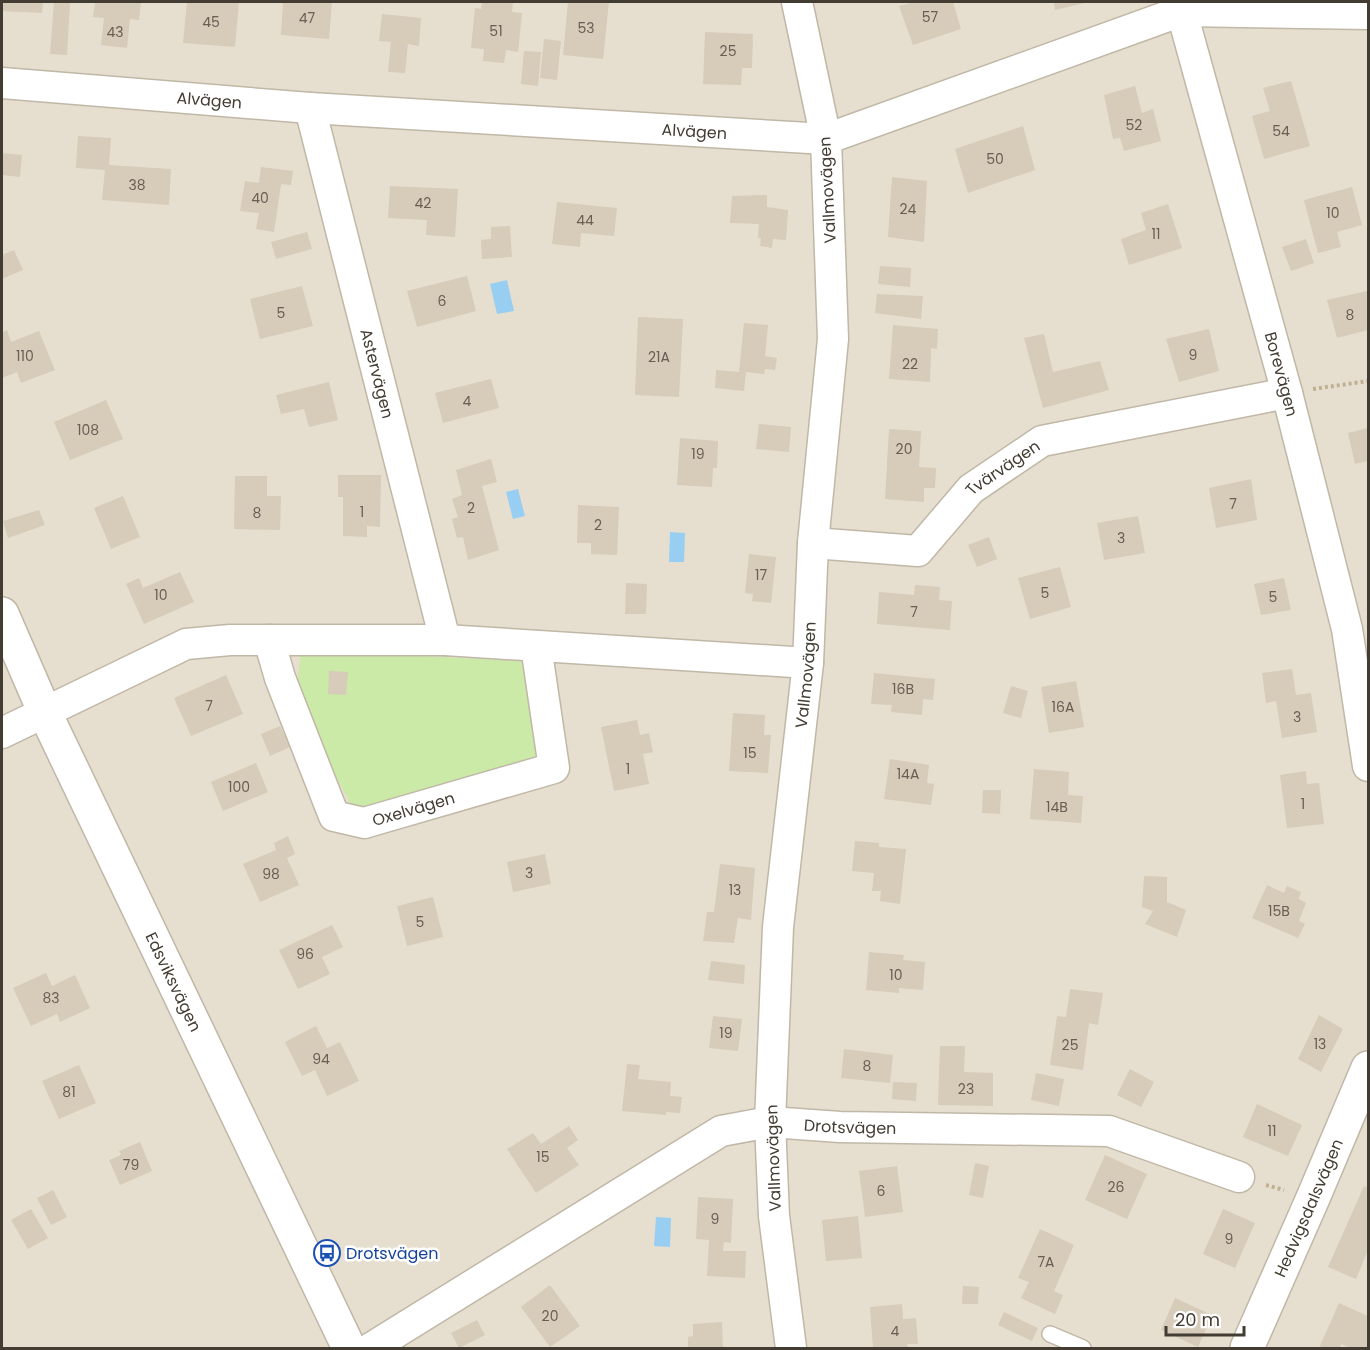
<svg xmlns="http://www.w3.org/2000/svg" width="1370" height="1350" font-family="Poppins,sans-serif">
<rect width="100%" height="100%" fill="#f2ede1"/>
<path fill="#e6dfcf" d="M2 2H1368V1348H2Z"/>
<path fill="#cbe9a7" d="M301 650 521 661 540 745 530 767 375 810 352 806 327 761 297 686Z"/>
<path fill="#99cef3" d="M507 280 514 311 497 314 490 284Z
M518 489 525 516 513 519 506 492Z
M670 532 685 533 684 562H669Z
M656 1217 671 1218 670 1247 654 1246Z"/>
<path fill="#d7cbb9" d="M2 2H43L42 13 2 11Z
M54 2 70 3 67 55 50 54Z
M95 2H141L139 20 130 19 127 48 101 45 104 18 93 17Z
M187 2H239L235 47 183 43Z
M283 2H332L329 39 281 35Z
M482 2H513L512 12 522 13 518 52 506 50 504 63 483 61 484 49 471 48 475 8 481 9Z
M568 2H609L603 59 563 55Z
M915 2H953L961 29 913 45 899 6Z
M1054 2H1089L1055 10Z
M382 14 421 18 419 46 408 44 405 73 388 72 391 42 379 41Z
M705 32 753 34 752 68H742L741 85 703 84Z
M544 39 561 41 557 80 540 78Z
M524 51 541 52 538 86 521 84Z
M1291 81 1310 146 1264 159 1252 116 1270 111 1263 88Z
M1135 86 1142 113 1153 109 1161 141 1124 151 1120 138 1113 139 1104 95Z
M1023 126 1035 170 968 193 955 149Z
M78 136 111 138 109 165 171 169 169 205 102 200 105 170 76 168Z
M2 153 22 155 20 177 2 175Z
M261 167 293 171 291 185 281 184 274 232 256 229 259 213 240 211 245 181 259 183Z
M892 177 927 181 924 242 888 237Z
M390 186 458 189 455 237 426 235 427 220 388 218Z
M1352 187 1362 225 1337 232 1341 247 1318 253 1304 200Z
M767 195V207L788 210 786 240 773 239 772 248 760 246 761 238H758L759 224 730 223 732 196Z
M557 202 617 208 614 236 581 233 580 247 552 244Z
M1168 204 1182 248 1129 265 1121 239 1146 230 1141 213Z
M510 226 512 257 482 259 481 240 491 239V227Z
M307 232 312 249 276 259 271 242Z
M1306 239 1314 263 1291 271 1282 247Z
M14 250 23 270 2 279V255Z
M880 266 911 268 910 287 878 284Z
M467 276 476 311 417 327 407 291Z
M302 286 313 326 260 339 250 299Z
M1367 291 1368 298V330L1337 338 1327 300Z
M877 294 923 296 921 319 875 313Z
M638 317 683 319 679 397 635 395Z
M744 323 768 325 765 356 777 358 775 370 765 369 764 374 746 372 744 391 715 388 716 370 739 372Z
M893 325 938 329 937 349 931 348 930 382 889 379Z
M1209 329 1219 371 1179 382 1166 339Z
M7 330 11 342 39 331 55 370 21 383 17 372 2 378V333Z
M1044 334 1053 372 1100 361 1109 390 1043 408 1024 338Z
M491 379 499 408 443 423 435 393Z
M329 382 338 420 309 427 304 409 281 414 276 395Z
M106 400 123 439 70 460 54 422Z
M759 424 791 427 789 452 756 449Z
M1368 428V461L1355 464 1348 433Z
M889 429 921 431 919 467 936 468 935 488H924V502L885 499Z
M680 438 718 441 717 468H713L712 487 677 485Z
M491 459 497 482 482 486 499 550 468 560 463 537 457 538 452 519 458 517 452 499 462 495 456 470Z
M338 475H381L380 527 367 526V537L343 536V497H338Z
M235 476H267V496H281L280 530 234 529Z
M1251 479 1257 520 1216 528 1209 488Z
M123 496 140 537 111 549 94 508Z
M578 505 619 507 617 555 591 554V543H577Z
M39 510 45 525 8 538 3 521Z
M1138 516 1145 553 1104 560 1097 523Z
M989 537 997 559 977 567 968 545Z
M749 554 776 557 771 603 752 601 753 594 745 593Z
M1060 567 1071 607 1030 619 1018 578Z
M180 572 194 602 144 624 126 584 139 578 143 588Z
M1284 578 1291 610 1261 615 1254 584Z
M626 583 647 584 646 614H625Z
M915 585 940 587 939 600 952 601 950 630 877 624 879 592 914 595Z
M1292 669 1296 695 1311 693 1317 732 1282 738 1276 701 1266 703 1262 673Z
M329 671 348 672 346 695 328 694Z
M874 673 935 679 933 700 923 699 922 715 891 712 892 705 871 704Z
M226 675 243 714 191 736 174 698Z
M1076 681 1084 727 1049 733 1041 687Z
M1011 686 1028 691 1021 718 1003 713Z
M733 713 765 715 764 735H771L768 773 729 771Z
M637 720 640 735 649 733 653 752 643 754 649 784 614 791 601 727Z
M280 726 290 747 270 756 261 734Z
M890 759 929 765 927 783 934 784 931 805 884 799Z
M256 763 268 792 223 811 211 782Z
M1034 769 1069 772 1068 795 1083 796 1081 823 1030 819Z
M1306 771 1307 784 1319 783 1324 824 1287 828 1280 775Z
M983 790H1001L1000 814 982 813Z
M288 836 295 854 287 858 299 885 260 902 243 864 276 850 274 843Z
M855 841 879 843V847L906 849 900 904 880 901 881 891H872L874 873 852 871Z
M545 854 551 884 513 892 507 862Z
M720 864 755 868 751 920 738 918 734 943 703 941 707 912H714Z
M1144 876 1167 877V902L1186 910 1177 937 1145 924 1153 911 1142 907Z
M1267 885 1284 893 1287 886 1301 892 1299 899 1306 903 1299 921 1305 924 1298 938 1252 918Z
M433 897 443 937 407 946 397 906Z
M332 925 343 947 322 957 330 974 298 989 279 950Z
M869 952 904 955 903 960 925 962 923 990 899 988V993L866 990Z
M711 961 745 965 744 984 708 980Z
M46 973 52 986 75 975 90 1008 60 1022 57 1014 31 1026 13 988Z
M1070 989 1103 993 1098 1025 1089 1023 1083 1070 1050 1065 1057 1016 1066 1017Z
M1319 1015 1343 1029 1321 1072 1298 1059Z
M713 1016 742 1019 738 1051 709 1048Z
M316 1026 327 1048 340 1042 359 1081 327 1096 315 1070 302 1076 285 1042Z
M940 1046H965L964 1072 993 1073V1106L938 1105Z
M844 1049 893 1055 890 1083 841 1078Z
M627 1064 640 1065 638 1079 671 1082 670 1096 682 1097 680 1113 666 1112V1115L622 1111Z
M79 1065 96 1103 59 1119 42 1081Z
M1130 1069 1154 1082 1141 1107 1117 1095Z
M1036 1073 1064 1079 1059 1106 1031 1100Z
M893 1082 917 1083 916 1101 892 1099Z
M1257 1104 1302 1125 1288 1156 1243 1137Z
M569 1126 578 1140 567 1148 579 1165 536 1193 507 1149 533 1133 541 1144Z
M140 1142 152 1171 120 1185 109 1160 121 1155 119 1151Z
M1105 1155 1147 1174 1127 1219 1085 1200Z
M975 1163 989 1166 983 1198 969 1195Z
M897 1166 903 1212 865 1217 859 1171Z
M1364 1186 1368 1188V1250L1356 1279 1328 1267Z
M53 1190 67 1217 51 1225 37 1198Z
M698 1197 733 1199 731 1243 724 1242 723 1251H746L745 1278 707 1276 709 1240 696 1239Z
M31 1209 48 1238 28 1249 11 1220Z
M1223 1209 1255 1223 1235 1268 1203 1254Z
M858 1216 862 1258 826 1261 822 1220Z
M1040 1229 1074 1245 1054 1291 1063 1295 1055 1314 1021 1298 1029 1282 1018 1278Z
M550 1285 580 1326 550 1347 521 1307Z
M963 1286 979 1287 978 1304H962Z
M1175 1298 1212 1315 1198 1347 1161 1330Z
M1339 1303 1368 1316V1348H1351L1341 1344 1340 1348H1319Z
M902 1304 903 1319 916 1318 918 1344H907L908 1348H873L870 1307Z
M1004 1312 1038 1328 1032 1341 998 1325Z
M477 1320 485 1335 459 1348 451 1333Z
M722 1322 723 1348H688V1337L693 1336V1324Z"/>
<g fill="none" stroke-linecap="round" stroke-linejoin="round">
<defs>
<path id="service" d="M1050 1334 1083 1348"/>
<g id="minor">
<path id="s1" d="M1179 2 1287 393 1347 629 1368 766"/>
<path id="s2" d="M2 83 310 108 826 139 1182 11 1368 14"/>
<path id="s3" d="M310 108 445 640"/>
<path id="s4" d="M813 543 918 551 971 489 1042 441 1287 393"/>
<path id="s5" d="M269 640 280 678 334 816 364 823 554 768 536 646"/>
<path d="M2 733 186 644 230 640H445L808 663"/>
<path id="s6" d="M371 1348 721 1131 770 1122 840 1127 1109 1131 1239 1177"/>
<path id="s7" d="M791 1348 774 1216 770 1122 778 927 808 663 813 543 833 339 826 139 797 2"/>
</g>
<g id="tertiary">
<path id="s8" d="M2 614 45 713 349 1348"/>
<path id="s9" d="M1247 1348 1313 1198 1368 1068"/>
</g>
</defs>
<use href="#service" stroke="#c0b7a7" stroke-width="18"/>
<use href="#minor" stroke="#c0b7a7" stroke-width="33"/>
<use href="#tertiary" stroke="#c0b7a7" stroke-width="36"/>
<path stroke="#c0b094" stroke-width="4" stroke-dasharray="3 3" stroke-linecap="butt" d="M1313 389 1368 381
M1266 1185 1284 1190"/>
<use href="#service" stroke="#fff" stroke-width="15"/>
<use href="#minor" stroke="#fff" stroke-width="30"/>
<use href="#tertiary" stroke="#fff" stroke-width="33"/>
</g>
<defs>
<symbol id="bus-ring" viewBox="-11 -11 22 22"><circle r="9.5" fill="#fff" stroke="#1a4fb4" stroke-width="1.5"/><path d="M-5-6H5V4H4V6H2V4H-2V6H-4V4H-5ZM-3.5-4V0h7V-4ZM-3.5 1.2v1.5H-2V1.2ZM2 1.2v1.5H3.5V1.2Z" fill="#1a4fb4"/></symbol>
</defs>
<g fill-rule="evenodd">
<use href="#bus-ring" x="312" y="1238" width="30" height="30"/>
</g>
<g text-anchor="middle" stroke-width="5" stroke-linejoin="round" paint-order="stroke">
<g font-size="14" fill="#686054">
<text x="930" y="22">57</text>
<text x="307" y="23">47</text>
<text x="211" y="27">45</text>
<text x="586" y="33">53</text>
<text x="496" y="36">51</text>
<text x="115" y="37">43</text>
<text x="728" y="56">25</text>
<text x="1134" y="130">52</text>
<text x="1281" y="136">54</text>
<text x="995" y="164">50</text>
<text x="137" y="190">38</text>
<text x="260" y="203">40</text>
<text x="423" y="208">42</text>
<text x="908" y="214">24</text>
<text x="1333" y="218">10</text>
<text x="585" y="225">44</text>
<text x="1156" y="239">11</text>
<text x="442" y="306">6</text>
<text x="281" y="318">5</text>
<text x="1350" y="320">8</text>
<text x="1193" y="360">9</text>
<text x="25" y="361">110</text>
<text x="659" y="362">21A</text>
<text x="910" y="369">22</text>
<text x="467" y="406">4</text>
<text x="88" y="435">108</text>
<text x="904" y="454">20</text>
<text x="698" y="459">19</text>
<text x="1233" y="509">7</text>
<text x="471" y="513">2</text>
<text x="362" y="517">1</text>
<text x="257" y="518">8</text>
<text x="598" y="530">2</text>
<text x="1121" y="543">3</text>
<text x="761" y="580">17</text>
<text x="1045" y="598">5</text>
<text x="161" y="600">10</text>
<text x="1273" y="602">5</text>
<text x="914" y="617">7</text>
<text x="903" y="694">16B</text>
<text x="209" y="711">7</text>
<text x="1063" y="712">16A</text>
<text x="1297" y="722">3</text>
<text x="750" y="758">15</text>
<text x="628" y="774">1</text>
<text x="908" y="779">14A</text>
<text x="239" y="792">100</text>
<text x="1303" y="809">1</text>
<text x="1057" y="812">14B</text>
<text x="529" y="878">3</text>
<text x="271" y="879">98</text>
<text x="735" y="895">13</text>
<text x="1279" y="916">15B</text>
<text x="420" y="927">5</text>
<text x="305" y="959">96</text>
<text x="896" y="980">10</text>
<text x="51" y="1003">83</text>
<text x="726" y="1038">19</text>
<text x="1320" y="1049">13</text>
<text x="1070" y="1050">25</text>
<text x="321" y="1064">94</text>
<text x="867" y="1071">8</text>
<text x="966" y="1094">23</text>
<text x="69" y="1097">81</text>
<text x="1272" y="1136">11</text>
<text x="543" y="1162">15</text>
<text x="131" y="1170">79</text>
<text x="1116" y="1192">26</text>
<text x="881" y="1196">6</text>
<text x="715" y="1224">9</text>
<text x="1229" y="1244">9</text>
<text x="1046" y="1267">7A</text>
<text x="550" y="1321">20</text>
<text x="895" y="1336">4</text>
</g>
<g font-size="16" fill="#433c32" stroke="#fff">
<text dy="6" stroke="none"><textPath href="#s2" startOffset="208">Alvägen</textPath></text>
<text dy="6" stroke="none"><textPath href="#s2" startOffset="694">Alvägen</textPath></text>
<text transform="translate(827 190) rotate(-93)" y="6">Vallmovägen</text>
<text dy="6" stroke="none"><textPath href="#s1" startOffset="386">Borevägen</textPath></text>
<text dy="6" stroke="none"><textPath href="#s3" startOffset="274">Astervägen</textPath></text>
<text dy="6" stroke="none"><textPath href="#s4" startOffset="225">Tvärvägen</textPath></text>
<text dy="6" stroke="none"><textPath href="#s7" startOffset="676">Vallmovägen</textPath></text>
<text dy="6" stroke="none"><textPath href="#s5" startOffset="270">Oxelvägen</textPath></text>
<text dy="6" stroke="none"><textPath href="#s8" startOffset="406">Edsviksvägen</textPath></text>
<text dy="6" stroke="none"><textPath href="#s6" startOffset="542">Drotsvägen</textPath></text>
<text transform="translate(773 1158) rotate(-92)" y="6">Vallmovägen</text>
<text dy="6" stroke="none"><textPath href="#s9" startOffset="153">Hedvigsdalsvägen</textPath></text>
</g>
<g font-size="16" fill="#164399" stroke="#fff" text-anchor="start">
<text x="346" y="1259">Drotsvägen</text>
</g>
</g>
<rect width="1370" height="1350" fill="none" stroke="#433c32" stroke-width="6"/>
<path d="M1166 1326v9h78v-9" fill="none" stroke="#433c32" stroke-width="3"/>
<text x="1175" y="1326" font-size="18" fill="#433c32" stroke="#ffffff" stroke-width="4.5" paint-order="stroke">20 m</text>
</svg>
